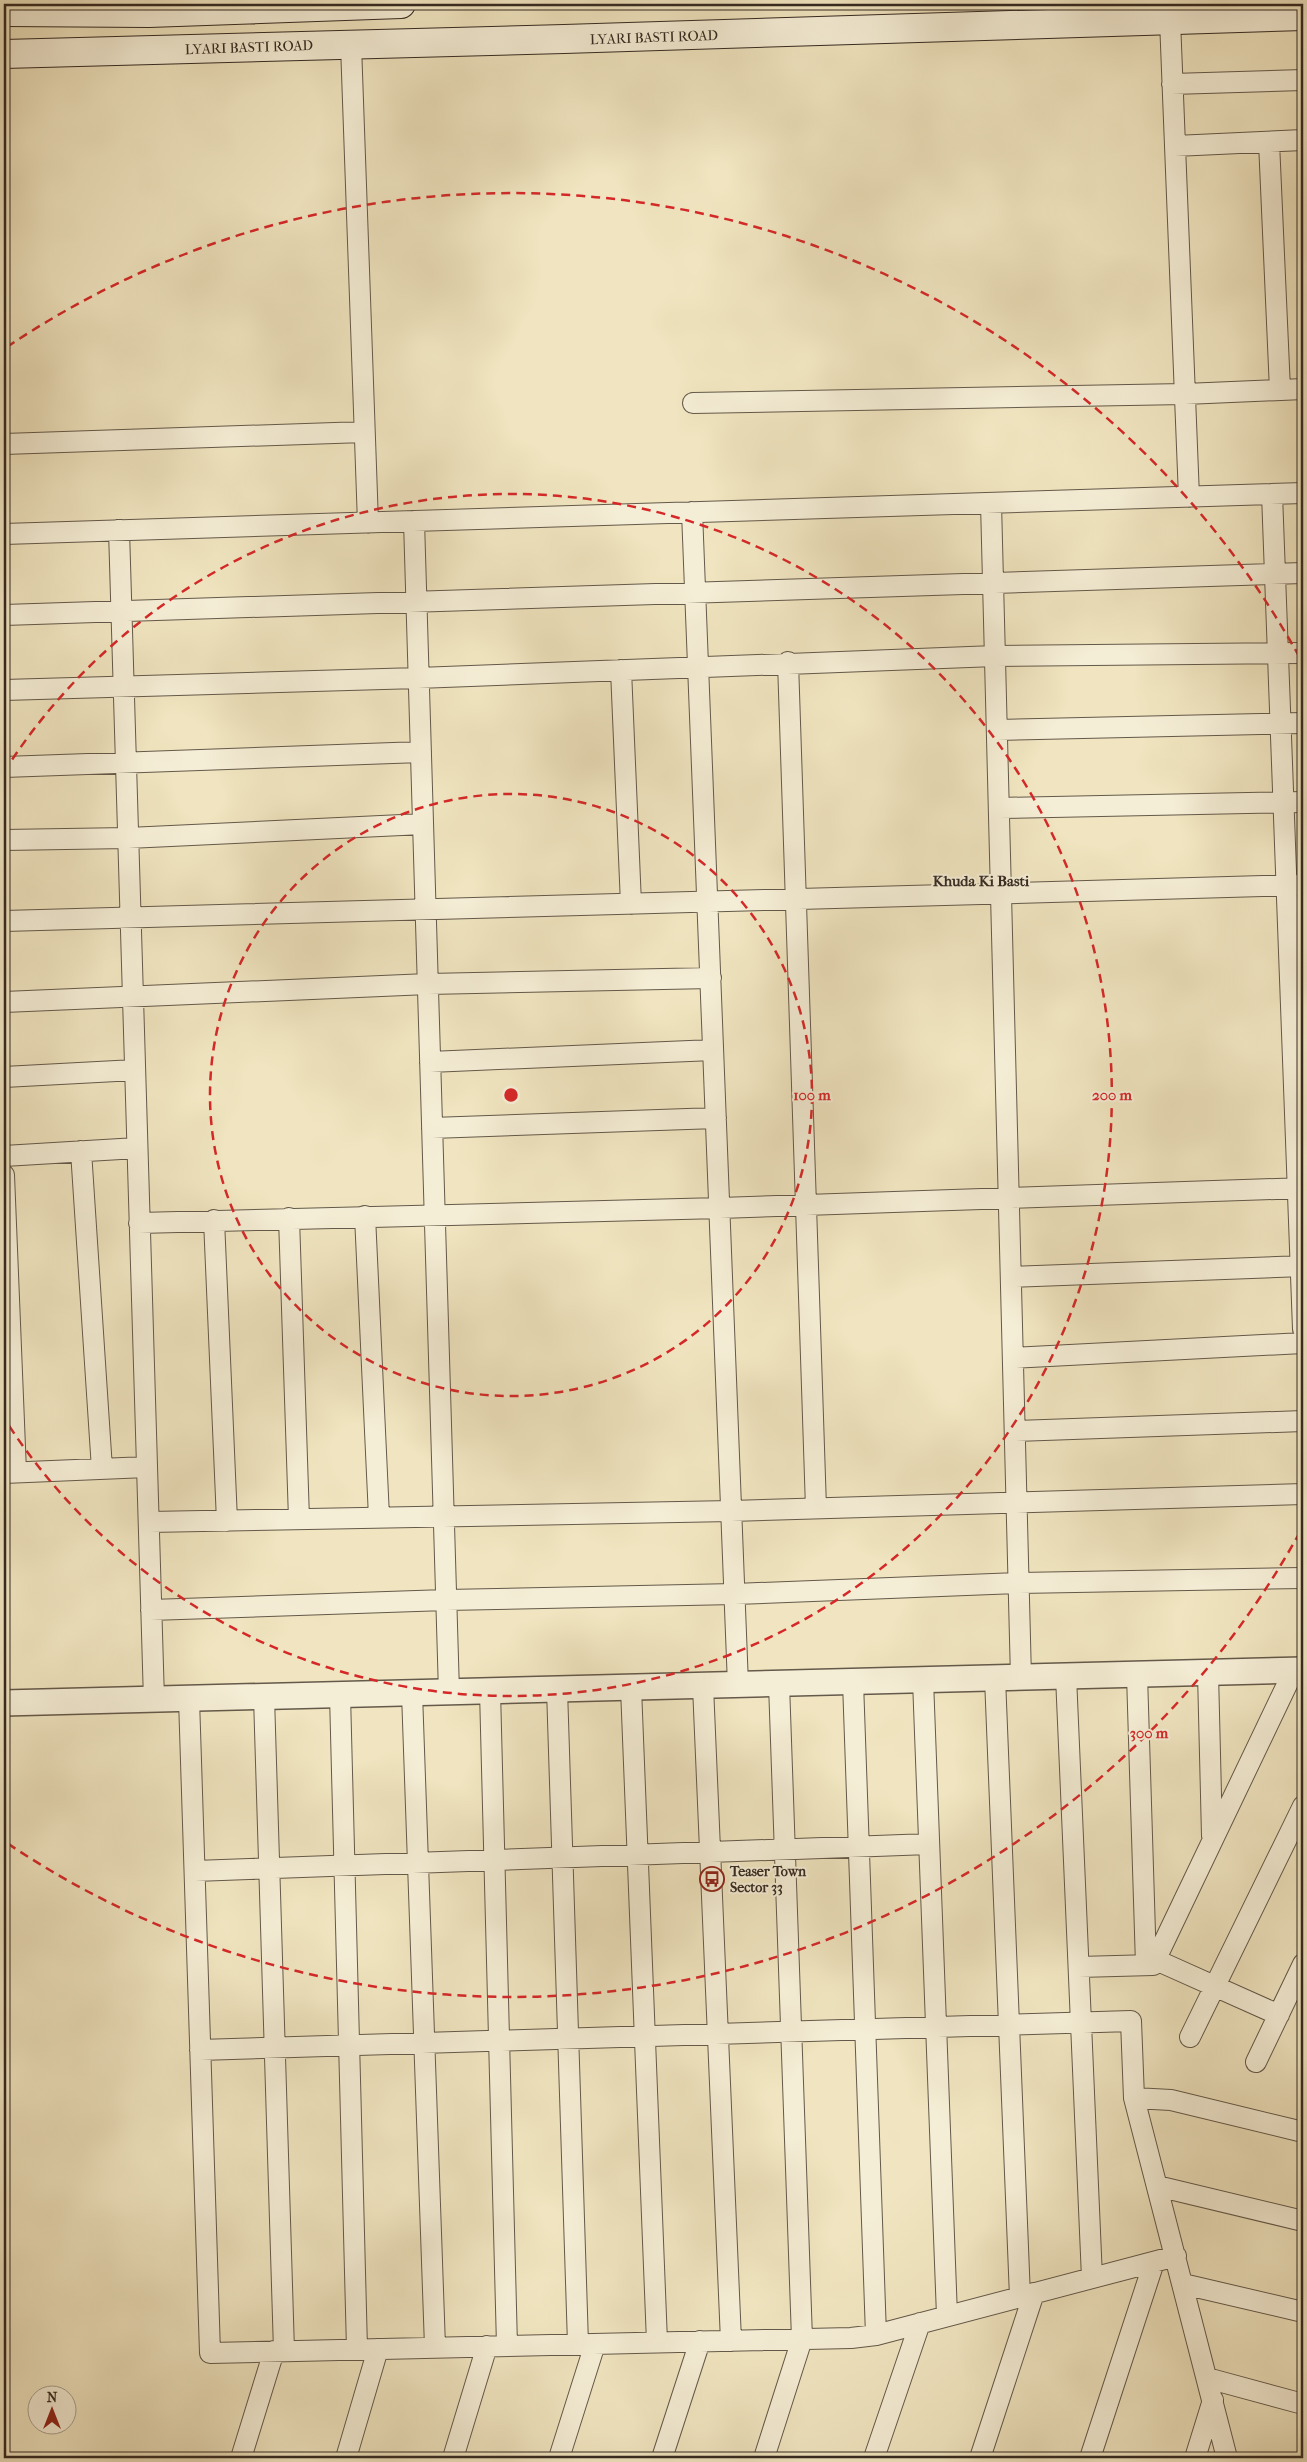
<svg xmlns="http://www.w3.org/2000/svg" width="1307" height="2462" font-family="'IM FELL French Canon',serif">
<rect width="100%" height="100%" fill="#f0e5c0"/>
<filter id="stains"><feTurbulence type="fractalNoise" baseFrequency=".004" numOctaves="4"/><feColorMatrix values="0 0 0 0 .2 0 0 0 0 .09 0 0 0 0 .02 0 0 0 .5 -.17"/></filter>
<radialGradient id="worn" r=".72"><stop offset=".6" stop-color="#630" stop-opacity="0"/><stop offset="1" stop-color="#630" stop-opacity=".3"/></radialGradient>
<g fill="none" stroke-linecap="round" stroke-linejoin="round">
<defs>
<path id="minor" d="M1170 20 1189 497
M351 45 368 523
M1172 84 1303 80
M1269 142 1280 390
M1175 146 1303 140
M693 403 1185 394 1303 389
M4 444 364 432
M1272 494 1303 1329
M991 503 1021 1678
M692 512 738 1685
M414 521 449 1692
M119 530 154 1700
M4 534 1303 493
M4 615 1303 573
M788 662 816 1508
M621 670 631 904
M4 690 418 678 995 656 1303 653
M997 730 1303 723
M4 767 421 752
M999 808 1303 802
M4 840 128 838 423 824
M4 921 1303 885
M4 1002 428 984 711 978
M430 1062 713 1050
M4 1077 135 1070
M432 1128 716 1118
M81 1151 102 1469
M4 1156 137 1148
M4 1175 16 1472
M365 1216 379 1517
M289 1218 299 1519
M214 1220 227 1521
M139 1223 720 1208 1303 1188
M1011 1277 1303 1266
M1013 1358 1303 1343
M1015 1431 1303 1421
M4 1473 147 1467
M149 1522 731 1511 1303 1494
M151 1610 446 1600 735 1594 1019 1583 1303 1578
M1208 1673 1212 1836
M1137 1675 1146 1965
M1066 1676 1092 2278
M995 1678 1020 2297
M923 1680 947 2316
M853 1682 876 2335
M703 1686 731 2341
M631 1688 657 2342
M557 1689 578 2344
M490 1691 507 2346
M412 1693 435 2347
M340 1695 357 2349
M264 1697 284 2351
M189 1699 210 2353 851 2338 876 2335 1176 2256
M195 1871 929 1844
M1156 1960 1279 2015
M1079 1967 1153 1965 1294 1670
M1190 2037 1303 1806
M200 2050 1131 2021 1134 2098 1227 2458
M1256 2062 1303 1964
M1134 2098 1171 2100 1303 2132
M1157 2186 1303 2221
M1183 2284 1303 2312
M1207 2378 1303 2404
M241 2458 274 2351
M346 2458 378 2349
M453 2458 487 2346
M559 2458 595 2344
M662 2458 700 2341
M764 2458 802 2339 779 1684
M874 2458 920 2323
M980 2458 1034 2293
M1090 2458 1154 2262
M1195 2458 1213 2400"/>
<path id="tertiary" d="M4 1703 1303 1670"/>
<path id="secondary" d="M4 12 149 13 401 4
M4 54 564 39 1303 16"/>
</defs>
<use href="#minor" stroke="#64594a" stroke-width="22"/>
<use href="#tertiary" stroke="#64594a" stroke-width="28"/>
<use href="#secondary" stroke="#352a22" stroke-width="30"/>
<use href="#minor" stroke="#f5eed6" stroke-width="20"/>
<use href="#tertiary" stroke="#f5eed6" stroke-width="25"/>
<use href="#secondary" stroke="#f5eed6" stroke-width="28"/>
</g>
<g fill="none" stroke="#d62828" stroke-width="2.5" stroke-dasharray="9 6">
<circle cx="511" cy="1095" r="301"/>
<path d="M4 772A601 601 0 1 1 4 1418"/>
<path d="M1300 1532A902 902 0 0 1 7 1843M7 347A902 902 0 0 1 1300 658"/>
</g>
<defs>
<symbol id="bus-ring" viewBox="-11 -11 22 22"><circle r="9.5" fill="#f5eed6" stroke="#8f2418" stroke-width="1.5"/><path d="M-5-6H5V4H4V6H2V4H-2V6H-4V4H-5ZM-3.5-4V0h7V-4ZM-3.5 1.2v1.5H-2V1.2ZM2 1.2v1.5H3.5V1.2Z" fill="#8f2418"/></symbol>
</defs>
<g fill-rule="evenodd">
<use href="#bus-ring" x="698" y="1865" width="28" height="28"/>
</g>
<g text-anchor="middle" stroke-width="4" stroke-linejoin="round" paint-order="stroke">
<g font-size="14" fill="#352a22" stroke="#f5eed6">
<text transform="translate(654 37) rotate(-2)" y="5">LYARI BASTI ROAD</text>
<text transform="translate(249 47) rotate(-2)" y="5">LYARI BASTI ROAD</text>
</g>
<g font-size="14" font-weight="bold" fill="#352a22" stroke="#f5eed6" text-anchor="start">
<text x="730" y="1876">Teaser Town<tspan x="730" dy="16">Sector 33</tspan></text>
</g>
<g font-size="15" font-weight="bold" fill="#352a22" stroke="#f5eed6">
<text x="981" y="886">Khuda Ki Basti</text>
</g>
</g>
<circle cx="511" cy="1095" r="8" fill="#d62828" stroke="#f5eed6" stroke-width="2.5"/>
<g font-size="15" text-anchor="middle" font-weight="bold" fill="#d62828" stroke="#f5eed6" stroke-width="4" stroke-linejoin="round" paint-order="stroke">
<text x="812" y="1100">100 m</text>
<text x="1112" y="1100">200 m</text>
<text x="1149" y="1738">300 m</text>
</g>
<rect width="1307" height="2462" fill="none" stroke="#f0e5c0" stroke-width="20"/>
<rect x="5" y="5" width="1297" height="2452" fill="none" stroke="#352a22" stroke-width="2.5"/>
<rect x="10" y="10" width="1287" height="2442" fill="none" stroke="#352a22"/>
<g transform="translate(52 2410)"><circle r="24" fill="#f5eed6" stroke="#a8a08e"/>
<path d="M0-4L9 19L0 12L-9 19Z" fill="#8f2418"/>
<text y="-8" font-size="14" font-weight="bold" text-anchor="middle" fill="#352a22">N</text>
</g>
<rect width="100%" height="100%" filter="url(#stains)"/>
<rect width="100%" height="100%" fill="url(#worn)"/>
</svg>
